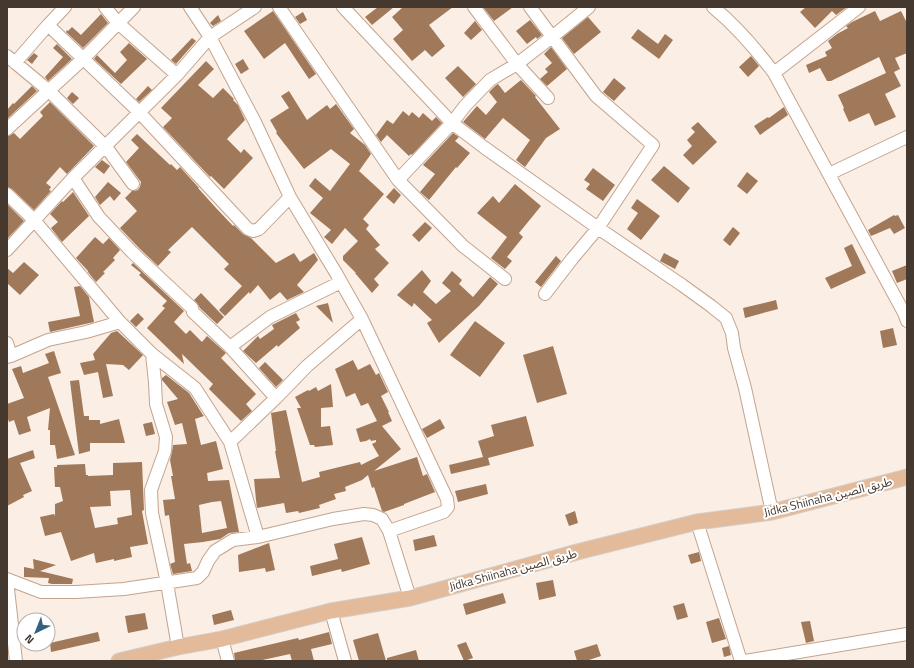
<svg xmlns="http://www.w3.org/2000/svg" width="914" height="668" font-family="'Titillium Web','Noto Sans Arabic',sans-serif">
<rect width="100%" height="100%" fill="#fbeee4"/>
<path fill="#a0785a" fill-rule="evenodd" d="M378 7H394L372 25 365 17Z
M403 7H453L429 25 445 46 432 57 425 50 412 61 393 39 403 30 392 17Z
M483 7H513L494 21Z
M806 7H847L836 15 832 11 815 28 800 12Z
M273 11 316 74 309 79 285 43 264 59 244 31Z
M875 11 880 21 901 11 907 23V53L895 58 900 69 894 72 901 86 885 94 896 117 875 126 869 113 849 122 843 109 844 108 838 95 886 73 879 57 831 81H827L820 68 809 73 806 65 827 56 825 52 832 48 828 41 837 34 848 28 846 26 852 22Z
M303 12 307 20 300 24 295 17Z
M101 14 108 23 83 48 66 32 67 30 68 31 72 27 81 35Z
M218 15 221 21 213 26 210 23Z
M588 17 601 32 574 54 562 38Z
M530 20 542 35 537 39 536 37 527 44 516 31Z
M475 21 482 30 471 40 464 33Z
M638 29 658 44 665 34 673 40 659 59 631 38Z
M192 38 196 41 176 64 171 60Z
M129 43 147 59 121 84 94 59 97 55 115 73 127 60 120 52Z
M57 44 72 59 48 81 45 77 63 57 53 48Z
M551 47 567 69 547 86 540 79 548 72 545 69 552 63 544 54Z
M34 53 38 56 32 64 27 60Z
M751 56 759 66 748 77 739 67Z
M243 59 249 69 241 74 235 64Z
M206 61 214 69 198 85 213 98 223 88 234 99 233 100 238 105 245 120 227 139 241 153 244 149 253 158 224 189 211 176 210 177 163 127 172 118 161 108Z
M458 66 476 84 463 97 445 78Z
M614 78 626 88 614 101 603 92Z
M521 80 536 96 535 97 560 129 546 138 525 167 516 160 530 140 503 118 485 139 463 122 477 106 486 115 497 102 489 92 495 86 498 84 505 93Z
M32 86 37 91 7 119V110L13 103 14 104Z
M148 86 152 90 139 102 136 99Z
M289 91 307 120 327 105 330 109 336 104 354 129 350 133 365 145 371 154 359 171 384 194 363 219 369 225 366 229 380 245 375 249 389 263 374 279 379 285 372 293 355 273H356L343 260V256L358 241 345 228 332 244 324 237 331 230 310 213 323 198 309 186 315 178 330 191 350 164 331 149 304 169 276 133 277 132 270 120 289 108 281 96Z
M72 92 79 98 73 104 67 98Z
M50 102 94 146 67 174 60 167 46 183 51 187 49 190 51 191 34 210 12 189 7 187V136H9L14 133 20 139 43 116 40 112Z
M784 107 788 115 760 135 754 126 768 117 769 118Z
M403 111 409 116 412 112 419 118 423 113 432 121 436 117 442 123 412 155 411 154 409 156 387 135 381 142 376 135 387 120 393 124Z
M698 122 717 142 693 165 683 155 692 146 687 140 695 132 691 128Z
M453 133 459 137 455 141 470 153 457 168 456 167 429 200 420 192 435 174 423 165Z
M137 134 170 165 171 164 177 170 180 167 199 188H198L216 208 233 226 234 225 243 234 251 238 276 263 294 253 300 262 314 253 318 260 297 285 304 292 287 300 280 292 270 300 258 285 250 294 249 292 225 316 219 310 242 286 224 269 229 264 192 227 168 250 171 252 158 266 139 248 120 228 137 211 125 198 132 191H134L138 190 140 187 141 182 126 162 139 148 131 140Z
M102 160 110 166 104 174 95 167Z
M664 166 690 188 678 203 651 180Z
M593 168 615 185 603 201 586 189 590 184 584 180Z
M747 172 758 181 747 194 737 186Z
M108 182 121 193 114 201 110 196 100 205 95 197Z
M515 184 541 206 519 233 523 237 507 257 512 261 505 269 491 258 507 237 477 213 493 196 499 203Z
M394 188 401 195 394 204 386 197Z
M73 192 89 216 62 242 51 228 58 222 50 214 62 201 63 202Z
M637 199 660 216 641 240 627 229 638 213 631 208Z
M7 204 24 221 7 239Z
M894 215 895 216 898 215 905 228 894 234 890 228 871 236 868 230Z
M425 222 432 228 419 242 412 235Z
M733 227 740 233 730 246 723 240Z
M95 237 103 244 109 238 120 250 113 258 115 260 103 272 105 273 96 282 88 272V271L76 258Z
M852 244 866 273 831 289 825 278 852 266 844 248Z
M664 253 679 261 675 269 660 261Z
M556 256 561 261 541 287 535 282Z
M24 262 39 275 20 295 7 283V268L13 273Z
M133 263 184 311 174 322 186 334 190 330 202 342 207 336 226 353 221 358 256 394 246 404 252 411 241 421 209 389 213 384 182 354 184 364 147 328 165 308 162 306 167 301 139 275 141 273 131 265Z
M907 265V279L897 283 892 271Z
M422 270 431 281 423 292 436 304 451 291 442 283 452 271 462 280 459 284 473 297 490 277 498 284 479 306 439 343 427 323 432 320 414 303 412 307 397 295Z
M80 286 89 297 94 322 50 332 48 322 80 316 74 287Z
M201 293 224 317 217 324 200 308 197 303 194 300Z
M776 300 778 309 745 318 743 308Z
M328 303 333 323 316 306Z
M138 313 144 319 136 327 130 321Z
M296 313 300 320 296 322 300 328 278 347 277 345 256 363 243 351 258 336 260 339 274 329 272 325Z
M475 321 505 343 480 377 450 355Z
M893 328 897 345 883 348 880 331Z
M117 331 143 355 129 370 123 365 106 364 113 396 103 398 98 372 84 375 80 363 95 360 93 354 111 333Z
M553 346 567 394 537 403 523 355Z
M54 351 61 373 48 377 75 455 57 459 55 445H50V430H48L50 408 27 417 31 431 19 435 14 420 9 422 7 416V404L24 398 12 369 21 366 23 373 49 363 45 354Z
M353 360 358 370 370 364 376 375 379 373 388 392 381 396 389 412H388L392 421 382 426 401 449 374 471 417 457 423 476 427 474 435 492 404 504V505L384 512 382 511 374 487 372 488 368 475 362 480 345 487 346 491 334 494 336 499 319 505 320 508 299 513 298 511 286 513 284 503 257 508 256 500 254 479 280 478 275 451H276L271 413 286 410 302 482 320 477 319 472 360 462 361 465 379 456 372 444 376 442V440L371 441 370 439 366 441 360 442 356 429 377 421 368 403 361 406 355 393 346 397 335 369Z
M265 362 283 380 276 387 259 368Z
M166 375 189 393 203 415 204 416 195 419 201 445 216 441 223 469 207 473 208 481 229 480 239 532 229 533 220 539 203 542 184 544 187 564 190 563 192 571 173 574 170 564 175 562 169 515 165 516 163 500 175 499 171 476H173L170 460 172 452 173 445 187 444 182 423 175 425 167 402 178 399 162 380V378ZM221 501 227 528 202 533 199 505 212 502Z
M79 380 84 416H89V420H100V424L119 419 125 443H90V451L79 454 70 381Z
M331 384 333 407 321 408V427L330 426 333 445 315 447 314 445H310L297 408H301L295 397 308 390 309 391 316 387 318 391Z
M526 416 534 446 488 458 490 465 451 474 449 465 483 457 478 441 494 436 491 425Z
M440 419 445 428 427 438 422 429Z
M152 422 155 434 146 436 143 424Z
M33 450 35 458 20 463 32 491 23 495 24 497 7 506V459Z
M142 462 144 510 142 511 148 544 130 547 132 557 114 561V559L96 563 94 553 71 561 61 532 45 536 40 517 54 514 55 516V504L63 501 60 487H55L54 467H57V465L85 464 86 475H88V476L113 475V463ZM130 490 132 515 117 518 118 524 95 528 90 507 111 506 110 491Z
M486 484 488 494 458 502 455 491Z
M575 511 578 523 569 526 565 515Z
M434 535 437 546 415 551 413 540Z
M362 537 370 564 342 572 341 569 312 576 310 566 338 559 334 544Z
M269 543 275 570 266 572 265 568 239 572 238 555Z
M699 552 701 561 691 564 688 555Z
M33 559 56 565 40 571 73 579 72 584H52L48 583 49 578 24 577V567L34 569Z
M553 580 556 596 539 600 536 583Z
M503 593 506 603 466 615 463 604Z
M684 603 688 617 677 620 673 606Z
M231 610 234 620 214 625 212 615Z
M145 613 148 629 128 633 125 616Z
M719 618 726 639 712 643 706 622Z
M810 621 814 641 806 643 801 622Z
M98 632 100 641 51 652 50 643Z
M329 632 332 644 311 649 314 661H292L290 654 258 661H235L234 653 298 638 299 640Z
M378 633 386 661H359L353 640Z
M466 642 473 658 464 661 457 645Z
M597 644 601 656 586 661H577L574 651Z
M729 646 731 655 724 657 722 648Z
M416 650 419 661H387V658Z"/>
<g fill="none" stroke-linecap="round" stroke-linejoin="round">
<defs>
<path id="minor" d="M105 7 118 23 177 75
M190 7 210 37 255 122 290 197 302 217 336 273 341 282 362 319 447 499 448 507 444 512 389 531 410 598
M279 7 398 180 463 246 505 279
M343 7 452 123 485 148 598 228 682 285 711 306 726 318 732 333 734 348 745 388 772 512
M474 7 517 64 548 98
M530 7 596 96 653 145 598 228 572 259 545 294
M713 7C736 26 756 49 774 73L904 313 907 321
M48 25 139 112 248 229 253 231 259 229 290 197
M7 56 48 90 106 147 133 184
M15 63 48 25 65 7
M774 73 859 7
M7 129 83 59 134 7
M829 174 907 137
M73 178 99 217 132 252 192 308 193 312 230 347 276 398
M398 180 452 123 465 106 490 80 517 64 552 37 589 7
M7 194 34 220 120 322 152 354 195 388 230 442 258 537
M7 250 73 178 177 75 210 37 255 7
M7 343 11 356 7 357
M230 347 270 317 341 282
M152 354 155 382 156 404 166 437 165 451 151 490 152 513 167 583 178 647
M11 356 48 340 86 332 120 322
M230 442 276 398 307 366 362 319
M697 522 741 661
M7 579 41 592H76L124 589 197 578 203 572 208 561 215 551 233 540 258 537 333 519 364 514 373 515 382 519 389 531
M7 580 16 661
M331 611 345 661
M222 639 228 661
M745 661 907 634"/>
<path id="major" d="M119 661 178 647 222 639 331 611 410 598 577 552 697 522 772 512 907 477"/>
</defs>
<use href="#minor" stroke="#c3a48e" stroke-width="14"/>
<use href="#major" stroke="#d2cfcd" stroke-width="17"/>
<use href="#minor" stroke="#fff" stroke-width="12"/>
<use href="#major" stroke="#e3bb9a" stroke-width="15"/>
</g>
<g text-anchor="middle" stroke-width="4" stroke-linejoin="round" paint-order="stroke">
<g font-size="12" fill="#45382f" stroke="#fff">
<text transform="translate(828 497) rotate(-14)" y="4">Jidka Shiinaha طريق الصين</text>
<text transform="translate(513 570) rotate(-15)" y="4">Jidka Shiinaha طريق الصين</text>
</g>
</g>
<rect width="914" height="668" fill="none" stroke="#45382f" stroke-width="16"/>
<g transform="translate(36 632) rotate(223)"><circle r="19" fill="#ffffff" stroke="#b5afac"/>
<path d="M0-3L7 15L0 10L-7 15Z" fill="#326280"/>
<text y="-6" font-size="11" font-weight="bold" text-anchor="middle" fill="#45382f">N</text>
</g>
</svg>
